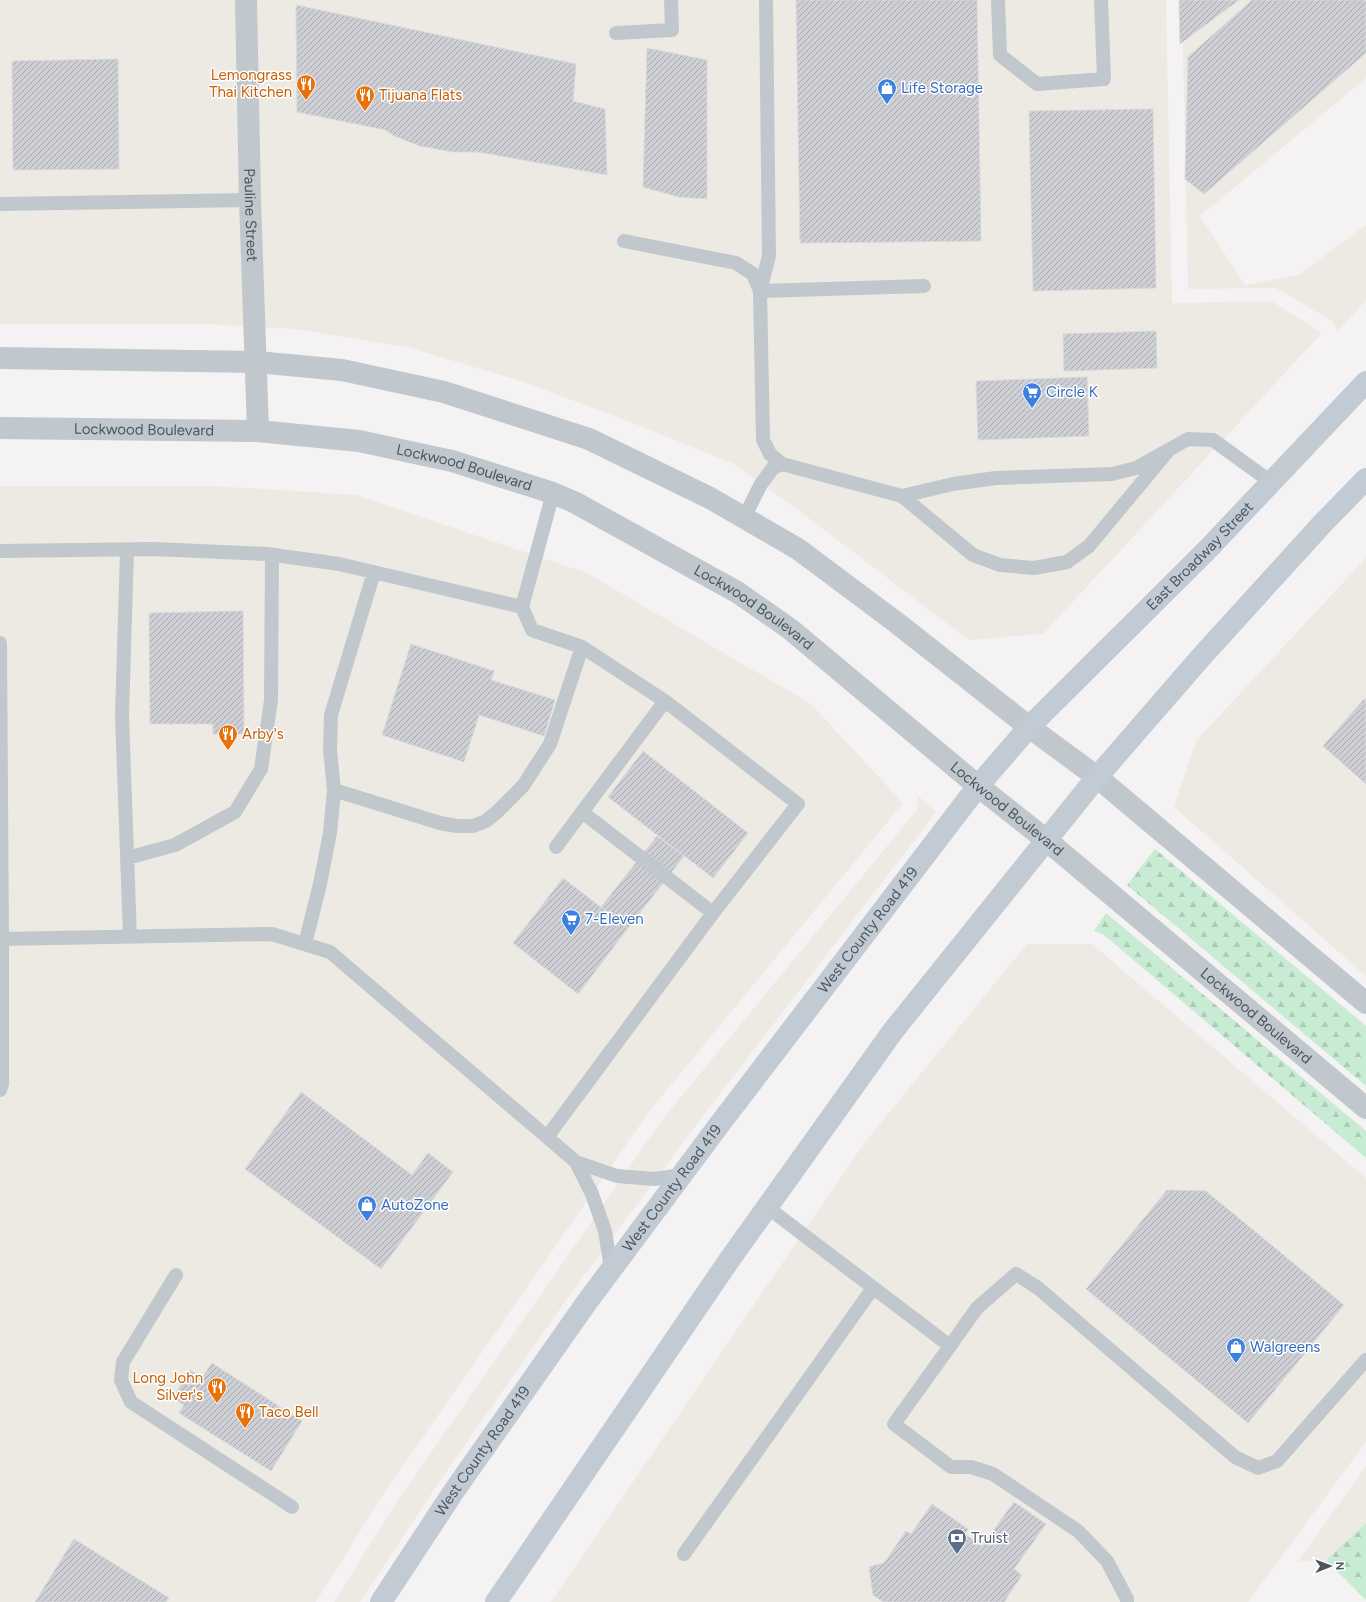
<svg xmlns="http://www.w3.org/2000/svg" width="1366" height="1602" font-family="Figtree,sans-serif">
<defs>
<pattern id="forest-firs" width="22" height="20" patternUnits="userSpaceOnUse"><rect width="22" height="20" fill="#c7ecd3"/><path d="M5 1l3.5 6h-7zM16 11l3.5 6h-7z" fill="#adccb8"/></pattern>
<pattern id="building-hatch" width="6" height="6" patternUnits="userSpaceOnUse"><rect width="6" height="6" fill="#cdcfd4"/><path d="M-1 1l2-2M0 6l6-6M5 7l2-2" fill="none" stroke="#a9abaf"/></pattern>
</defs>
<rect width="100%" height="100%" fill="#f4f2f3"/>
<path fill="#edeae3" d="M0 0H1166L1172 303 1271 301 1322 333 1043 634 969 640 794 507 732 463 628 421 518 380 410 348 295 329 204 324H0Z
M1182 0H1366V78L1200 216 1245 285 1299 275 1366 225V300L1338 331 1332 321 1276 288 1188 289Z
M0 486H213L356 495 587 573 811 704 903 803 648 1113 382 1496 316 1602H0Z
M1366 558V976L1174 807 1196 741Z
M915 793 936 812 703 1116 571 1293 439 1482 360 1602H334L396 1503 662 1120 916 811 919 803Z
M1027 944H1092L1366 1178V1442L1248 1602H551L865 1142Z
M1366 1466V1523L1326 1560 1298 1561Z"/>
<path fill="url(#forest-firs)" d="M1155 849 1366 1026V1086L1127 885Z
M1106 913 1366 1131V1158L1103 934 1094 931Z
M1366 1523V1600L1326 1560Z"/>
<path fill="url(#building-hatch)" stroke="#d7d9dd" d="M796 0H977L981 241 800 243Z
M1179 0H1239L1180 44Z
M1252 0H1366V53L1204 194 1185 179 1188 57Z
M296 5 576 64 573 101 605 109 607 175 478 152H453L420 146 394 136 386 130 297 112Z
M647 48 707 60V199L679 197 643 187Z
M118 59 119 169 13 170 12 61Z
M1153 109 1156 288 1033 291 1029 111Z
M1156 331 1157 368 1064 371 1063 334Z
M1087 377 1089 436 978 440 976 381Z
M243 611 244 734H213V724H150L149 613Z
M411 644 494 671 491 680 555 700 544 736 479 715 464 762 382 735Z
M1364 699 1366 700V784L1323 746Z
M643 751 748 833 713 878 608 797Z
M657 836 684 856 628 928 601 907Z
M563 878 628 928 578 994 513 943Z
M301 1092 412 1175 428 1153 453 1172 381 1269 245 1169Z
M1167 1190 1206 1191 1344 1305 1248 1423 1086 1289Z
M212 1363 302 1421 271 1471 179 1413 184 1405 173 1398 190 1370 202 1378Z
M1014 1502 1046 1524 1014 1569 1022 1575 1004 1602H883L873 1595 869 1567 884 1563 906 1531 911 1534 932 1504 968 1529 965 1534 982 1546Z
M74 1539 169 1598 166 1602H35Z"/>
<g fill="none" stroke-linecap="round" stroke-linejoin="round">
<path stroke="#c0c7cd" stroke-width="14" d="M766 0 769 256 760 291 763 440 770 454 782 464 902 496 973 555 1000 565 1034 568 1067 562 1089 546 1168 451
M998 0 1000 55 1037 84 1104 79 1101 0
M616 33 672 30 671 0
M0 204 250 200
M624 241 736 263 753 274 760 291
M760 291 924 286
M553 493 522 607 532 630 582 647 665 701 798 804 713 913 547 1137 576 1162 592 1194 605 1231 611 1269
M902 496 953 484 996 478 1112 474 1136 468 1188 439 1213 440 1271 482
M744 518 761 484 773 468 782 464
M127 550 122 716 130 937
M0 551 154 549 267 554 339 564 522 607
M0 643 2 939V1084L0 1090
M334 790 440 823 457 826H473L486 821 497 812 523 786 550 744 582 647
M582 812 713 913
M556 847 665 701
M127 858 175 845 235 812 261 769 271 700 272 555
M0 939 272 934 330 952 547 1137
M305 944 320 884 330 833 334 790 330 750 331 715 374 572
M576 1162 617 1176 654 1179 682 1175
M767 1207 950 1346 977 1308 1016 1274 1038 1288 1235 1457 1258 1468 1277 1461 1366 1360
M176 1275 123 1362 121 1380 131 1402 292 1507
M950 1346 894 1424 951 1467H971L993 1474 1078 1531 1107 1561 1127 1599V1602
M684 1554 873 1288"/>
<path stroke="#c0c7cd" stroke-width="22" id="s1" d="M246 0 250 200 258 431"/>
<g stroke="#c0c7cd" stroke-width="22">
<path d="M0 358 257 362 342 370 444 392 589 439 710 498 798 549 897 623 1029 727 1097 777 1366 1003"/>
<path id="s2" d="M0 428 258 431 359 441 452 461 553 493 574 502 737 592 790 629 978 786 1045 839 1366 1108"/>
</g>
<g stroke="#c2cbd3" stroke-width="22">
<path id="s3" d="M381 1602 454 1491 587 1302 719 1125 978 786 1029 727 1208 549 1366 382"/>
<path d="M496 1602 730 1259 893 1031 1097 777 1202 656 1323 523 1366 479"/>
</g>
</g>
<defs>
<symbol id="restaurant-pin" viewBox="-11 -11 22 30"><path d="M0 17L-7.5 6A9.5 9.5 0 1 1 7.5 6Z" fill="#e8710a" stroke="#fff"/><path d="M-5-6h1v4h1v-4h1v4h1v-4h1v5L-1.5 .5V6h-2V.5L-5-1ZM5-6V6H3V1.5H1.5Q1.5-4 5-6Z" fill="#fff"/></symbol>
<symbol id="shop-pin" viewBox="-11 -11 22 30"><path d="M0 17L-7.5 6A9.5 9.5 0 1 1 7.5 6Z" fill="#3f7fe0" stroke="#fff"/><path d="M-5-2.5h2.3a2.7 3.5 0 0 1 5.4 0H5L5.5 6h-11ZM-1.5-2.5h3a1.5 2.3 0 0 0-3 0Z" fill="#fff"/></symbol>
<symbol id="supermarket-pin" viewBox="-11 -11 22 30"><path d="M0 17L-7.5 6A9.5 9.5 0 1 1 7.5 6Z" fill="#3f7fe0" stroke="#fff"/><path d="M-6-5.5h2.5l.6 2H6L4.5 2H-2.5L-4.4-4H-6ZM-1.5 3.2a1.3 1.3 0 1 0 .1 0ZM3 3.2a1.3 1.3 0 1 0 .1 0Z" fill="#fff"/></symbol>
<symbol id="bank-pin" viewBox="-11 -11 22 30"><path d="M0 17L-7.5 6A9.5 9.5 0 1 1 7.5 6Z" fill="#5c6f8a" stroke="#fff"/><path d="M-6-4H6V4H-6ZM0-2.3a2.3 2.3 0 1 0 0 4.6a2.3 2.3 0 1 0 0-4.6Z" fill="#fff"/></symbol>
</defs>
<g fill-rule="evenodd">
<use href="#restaurant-pin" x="295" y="73" width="22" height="30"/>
<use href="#shop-pin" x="876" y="77" width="22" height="30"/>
<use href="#restaurant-pin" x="354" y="84" width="22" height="30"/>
<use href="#supermarket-pin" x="1021" y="381" width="22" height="30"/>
<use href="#restaurant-pin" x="217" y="723" width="22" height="30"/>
<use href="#supermarket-pin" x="560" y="908" width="22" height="30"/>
<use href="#shop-pin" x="356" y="1194" width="22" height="30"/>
<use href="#shop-pin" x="1225" y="1336" width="22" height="30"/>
<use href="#restaurant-pin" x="206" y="1376" width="22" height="30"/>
<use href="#restaurant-pin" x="234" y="1401" width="22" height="30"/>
<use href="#bank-pin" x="946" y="1527" width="22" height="30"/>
</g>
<g text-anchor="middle" stroke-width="3" stroke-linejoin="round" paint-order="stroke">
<g font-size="15" fill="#c56008" stroke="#fff" text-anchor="start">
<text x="292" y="80" text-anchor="end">Lemongrass<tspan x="292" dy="17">Thai Kitchen</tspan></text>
<text x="379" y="100">Tijuana Flats</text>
<text x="242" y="739">Arby's</text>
<text x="203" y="1383" text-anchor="end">Long John<tspan x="203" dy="17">Silver's</tspan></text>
<text x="259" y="1417">Taco Bell</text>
</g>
<g font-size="15" fill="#366cbe" stroke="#fff" text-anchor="start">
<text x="901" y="93">Life Storage</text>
<text x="1046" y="397">Circle K</text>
<text x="585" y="924">7-Eleven</text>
<text x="381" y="1210">AutoZone</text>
<text x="1250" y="1352">Walgreens</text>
</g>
<g font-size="15" fill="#4c565e" stroke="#fff">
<text dy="5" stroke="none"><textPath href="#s1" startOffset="215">Pauline Street</textPath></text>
<text dy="5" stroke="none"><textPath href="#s2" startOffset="144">Lockwood Boulevard</textPath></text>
<text dy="5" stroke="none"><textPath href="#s2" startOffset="468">Lockwood Boulevard</textPath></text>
<text dy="5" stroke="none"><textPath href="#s3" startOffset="1331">East Broadway Street</textPath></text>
<text dy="5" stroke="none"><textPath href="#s2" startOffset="792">Lockwood Boulevard</textPath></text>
<text dy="5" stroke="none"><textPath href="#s2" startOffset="1116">Lockwood Boulevard</textPath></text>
<text dy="5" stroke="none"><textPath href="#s3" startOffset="830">West County Road 419</textPath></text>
<text dy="5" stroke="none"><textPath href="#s2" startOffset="1440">Lockwood Boulevard</textPath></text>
<text dy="5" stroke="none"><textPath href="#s3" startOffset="506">West County Road 419</textPath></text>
<text dy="5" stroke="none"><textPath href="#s3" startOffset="182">West County Road 419</textPath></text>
</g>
<g font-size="15" fill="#4e5e75" stroke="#fff" text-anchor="start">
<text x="971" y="1543">Truist</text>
</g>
</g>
<g transform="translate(1330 1566) rotate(89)" stroke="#ffffff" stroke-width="3" paint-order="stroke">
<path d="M0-3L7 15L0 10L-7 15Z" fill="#4c565e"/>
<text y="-6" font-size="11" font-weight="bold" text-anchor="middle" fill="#4c565e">N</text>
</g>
</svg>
